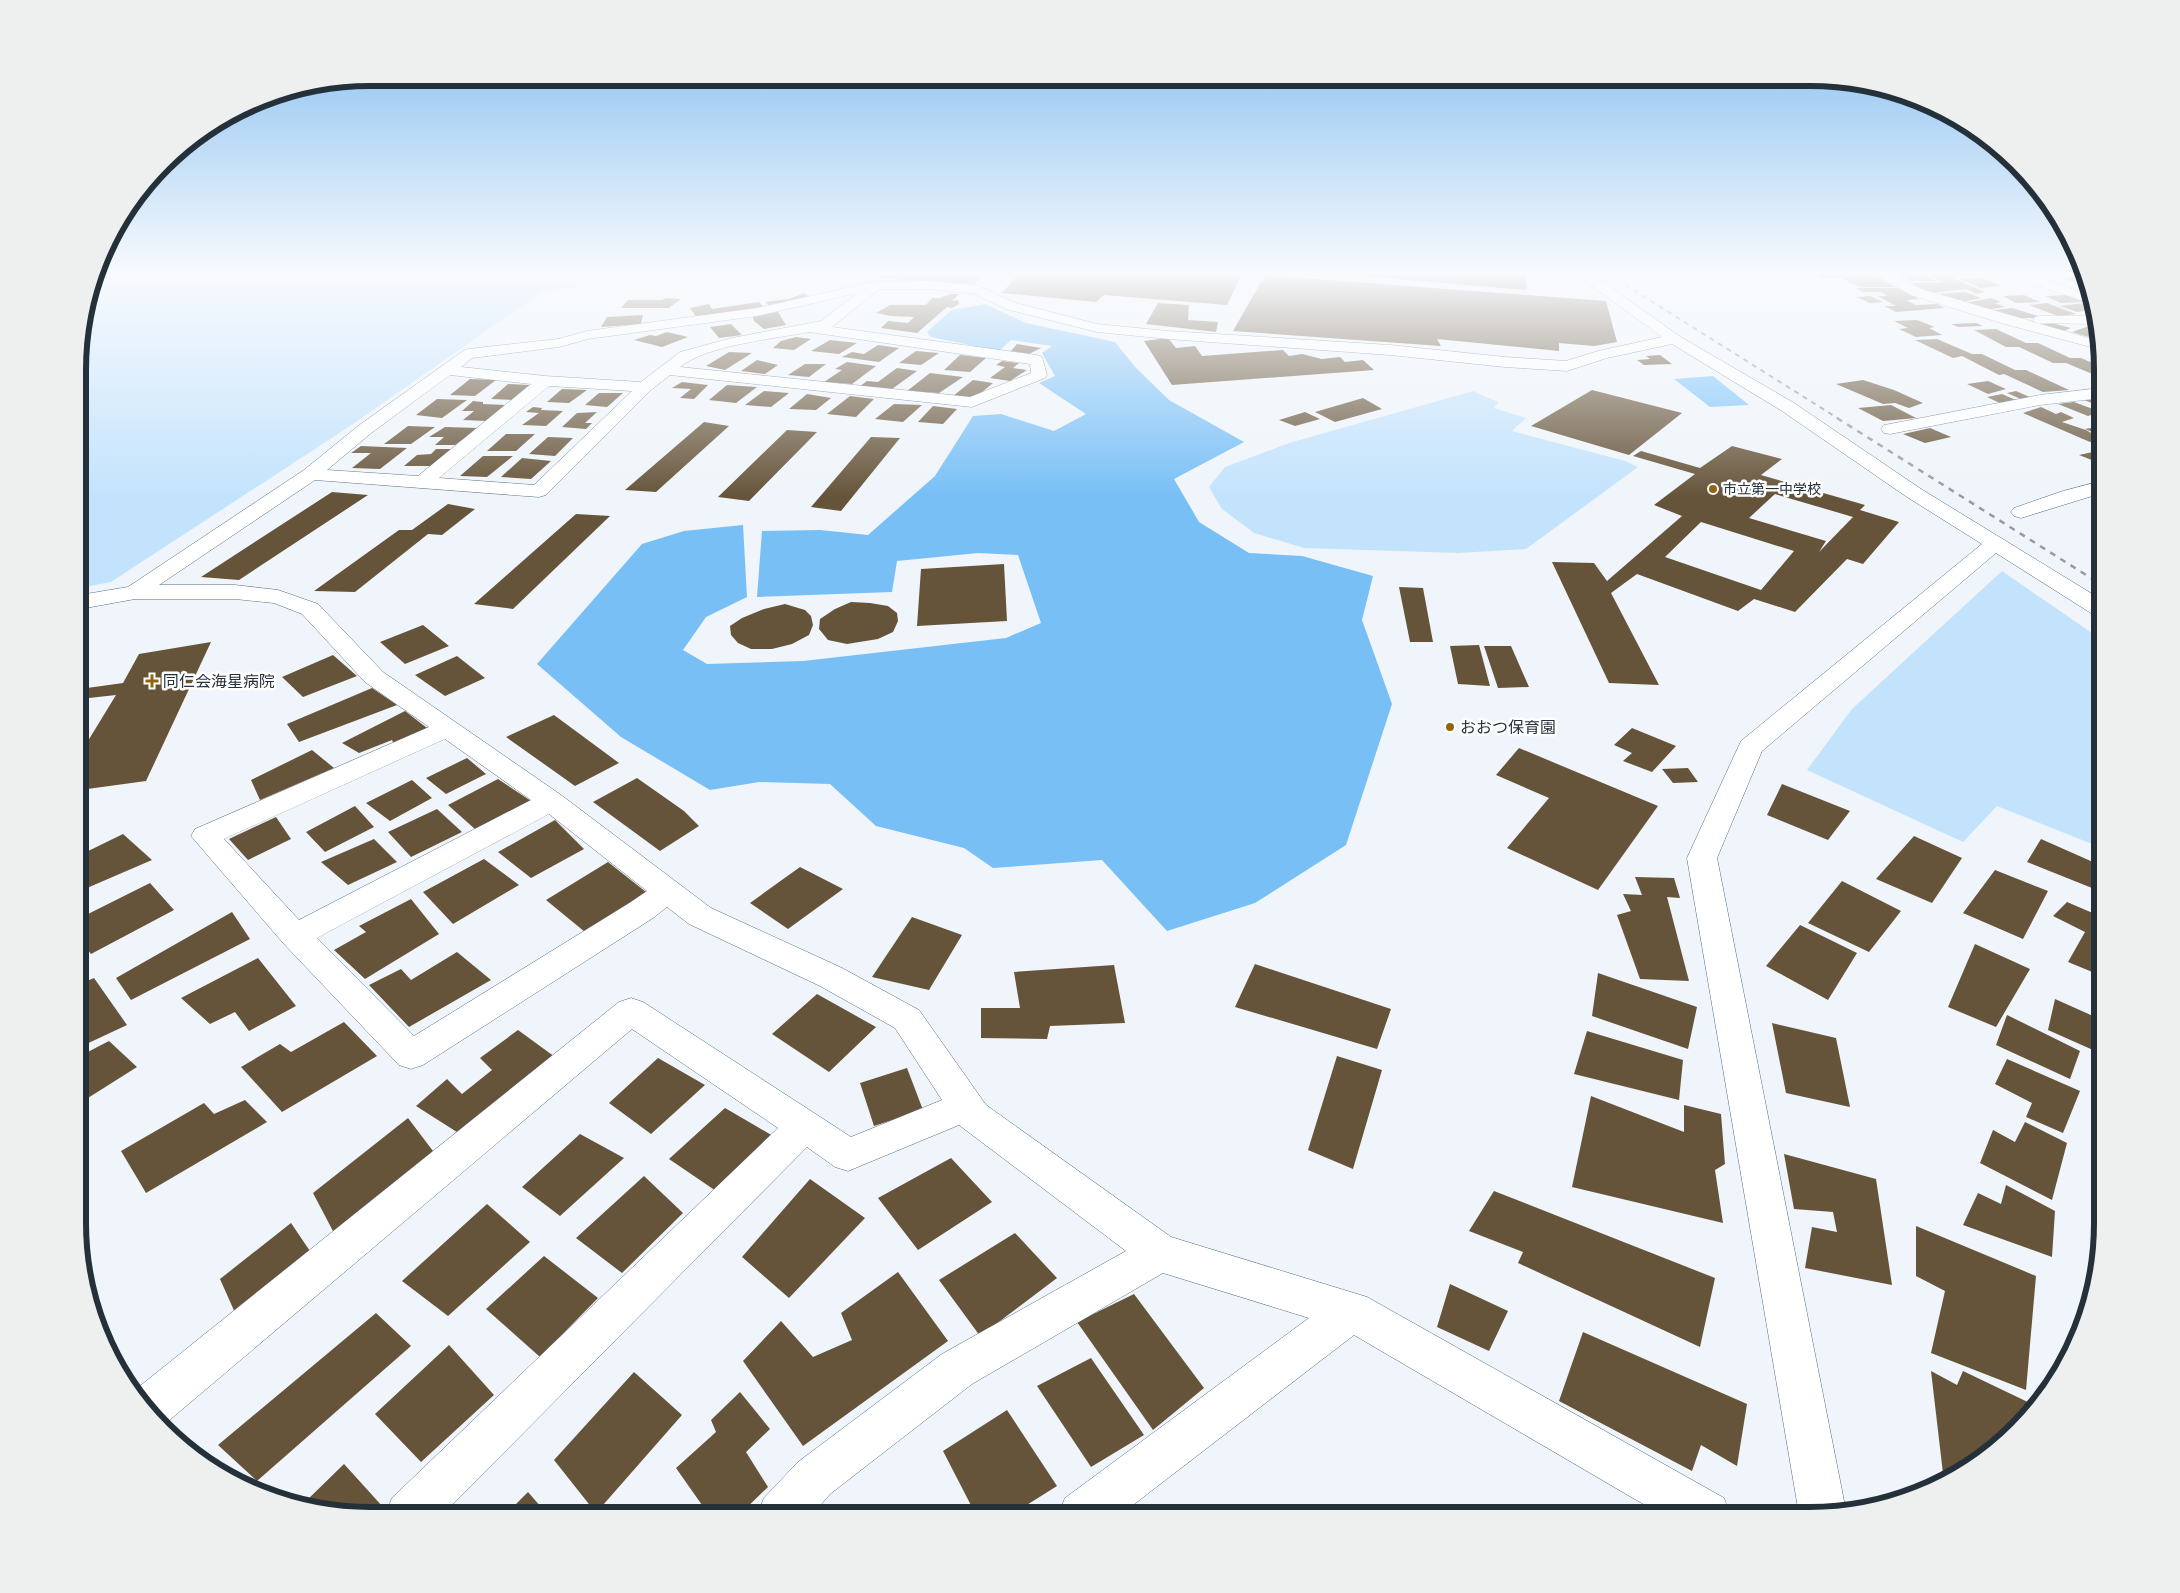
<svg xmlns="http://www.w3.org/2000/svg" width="2180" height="1593" font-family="Karla,'Noto Sans JP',sans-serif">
<rect width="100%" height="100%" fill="#eff5fa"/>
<path fill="#c3e3fd" d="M98 274H658L651 277 542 292 350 426 111 582 80 588V332Z
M1473 391 1498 402 1494 408 1526 418 1512 431 1625 461 1638 467 1526 549 1458 553 1304 548 1254 533 1222 509 1209 487 1225 467 1289 443Z
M2002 571 2102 640V848L1997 806 1963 842 1807 770 1852 709Z"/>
<path fill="#78bff6" d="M985 304 1026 323 1115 342 1135 367 1169 400 1244 442 1174 479 1199 522 1249 553 1302 556 1373 576 1362 620 1392 704 1346 845 1255 903 1167 931 1102 860 993 868 964 848 876 826 830 784 759 782 710 790 621 737 537 664 642 544 684 531 743 525 747 597 706 617 683 650 707 664 803 661 1006 638 1041 623 1018 555 978 553 897 561 892 592 757 597 762 531 820 530 868 535 935 476 973 416 1001 414 1054 431 1086 414 1039 383 1055 376 1042 353 1052 346 1011 340 999 351 931 337 927 332 952 310Z"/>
<path fill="#7cc3fb" d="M1713 376 1749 405 1710 407 1674 379Z"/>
<path fill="#66543a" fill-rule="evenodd" d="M884 274H984L974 284 879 278Z
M1019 274H1242L1227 305 1104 295 1096 302 1002 293Z
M1350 274H1526L1527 290 1350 275Z
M1814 274H1873L1895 287H1861L1850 283 1843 278H1822Z
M1897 274H1925L1937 281H1911Z
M1928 274H1950L1953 276H1947L1985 292 1976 294 1967 289 1930 293 1909 283 1948 282 1941 281Z
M1265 275 1606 301 1617 342 1594 346 1559 343V351L1437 339 1441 346 1233 331Z
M2061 277H2082L2084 286Z
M1983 278 2001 286 1980 288 1961 279Z
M1856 288H1898L1919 299 1906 300 1916 305 1937 304 1945 308 1896 312 1884 306H1896L1877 296H1888L1881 292H1862Z
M1965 292 1981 298 1963 302 1938 294Z
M804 293 810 297 771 307 765 302 789 299Z
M950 294H959L952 301 958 300 959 304 952 308 947 307 917 333 881 328 888 321 908 323 914 317 891 316 876 313 890 305H926L932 298H940Z
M2024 295 2040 302 2016 303 2003 296Z
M2067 295 2086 302 2061 303 2045 296Z
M1870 296 1883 302 1870 303 1856 297Z
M667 298 681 299 669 308H621L628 300H661Z
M1991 298 2001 302 1995 303 2005 307 1984 310 1965 303Z
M759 302 766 309 697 318 690 308 709 304 712 309Z
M1158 303 1189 305 1188 320 1218 322 1216 332 1146 324Z
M2047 303 2076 314 2058 316 2029 305Z
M2083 303 2090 305 2091 310 2077 312 2060 306Z
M2012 308 2041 317V318H2011L1986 311Z
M778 312 786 325 764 329 754 321 752 315Z
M643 315 641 324 601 327 607 317Z
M1917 320 1935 327 1929 328 1942 335 1916 337 1899 329 1908 328 1894 321Z
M2033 321 2043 324 2052 323 2071 328 2061 332 2026 322Z
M1976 323 1983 326 1958 327 1951 324Z
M731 324 742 335 719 338 710 327Z
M2092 325 2095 326 2099 340 2072 332Z
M1996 329 2026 343H2038L2070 358H2081L2102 367V378L2066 363H2053L2019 347H2006L1974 330Z
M667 332 688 337 662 347 634 340 650 335 656 336Z
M796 337 811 339 794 350 773 348 781 341Z
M1168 338 1176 348 1195 346 1202 356 1283 350 1289 356 1302 354 1322 359 1340 357 1345 362 1363 360 1374 370 1172 385 1144 341Z
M1937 339 1972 354H1982L2015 370H2026L2069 390 2043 392 2004 374 1999 375 1962 356 1953 358 1915 340Z
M830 340 857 343 839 354 811 351Z
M1017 344 1041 348 1029 354 1011 351Z
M878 345 899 348 879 362 842 357 852 352 864 354Z
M916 351 939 353 921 365 899 363Z
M729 352 752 353 725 370 706 366Z
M960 355 986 358 970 372 944 370Z
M1660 355 1672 364 1644 365 1637 360 1650 359 1646 356Z
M757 360 778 365 765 374 741 371Z
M1002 361 1019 363 1013 368 1027 370 1010 381 990 378 1005 367 996 365Z
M847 362 876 366 852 384 824 382 842 370 835 369Z
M805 364H826L809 377 788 375Z
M897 368 917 371 892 389 859 387 867 381 878 382Z
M930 373 963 377 939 393 907 391Z
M470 379 496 380 475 396 450 395Z
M973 380 993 383 975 398 953 396Z
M1863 380 1894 390 1923 403 1909 408 1895 403 1883 404 1836 384Z
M1988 381 2006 389 1988 394 1967 384Z
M682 382 708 385 694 399 680 398 691 389 672 388Z
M508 384 530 385 513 400 491 399Z
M727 385 757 387 736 403 709 400Z
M562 389 587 390 569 403 547 402Z
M1592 390 1682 413 1629 455 1531 426Z
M764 391 789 393 771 407 745 405Z
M2016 391 2032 398 2023 400 2007 393Z
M599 393H623L607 407 585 405Z
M807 394 831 398 816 410 789 409Z
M2002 394 2018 401 2004 405 1987 397Z
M850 396 874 399 856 417 827 414Z
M1363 398 1382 409 1335 422 1315 412Z
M437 399 467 400 442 418 416 415Z
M2102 399V407L2084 400Z
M473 401 483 402V404L506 405 486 421 463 420 474 411H462Z
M2074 402 2101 412 2088 416 2058 404Z
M894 404 922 405 903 422 875 419Z
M1891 405 1916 418 1883 421 1858 408Z
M933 406 957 409 943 424 918 422Z
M533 407 542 408 541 410 563 411 546 426 522 425 539 413 526 412Z
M2041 407 2056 414 2061 412 2074 418 2062 422 2086 430 2102 439 2090 442 2023 413Z
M597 412 585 423H592L586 429 562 427 577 413Z
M1305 412 1320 419 1295 426 1279 420Z
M704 422 729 426 656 492 625 490Z
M408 426 435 427 411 444H384Z
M2102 426V436L2085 429Z
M445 427 479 428 455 445H435L444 437H429Z
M1930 428 1951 437 1925 443 1903 434Z
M787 430 817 432 749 501 718 497Z
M506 434H535L516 451H487Z
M548 437 573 438 555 456 529 454Z
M871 437 900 438 841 511 811 507Z
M361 446 407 448 380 469 352 468 371 453H351Z
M1732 446 1782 459 1761 475 1865 505 1860 510 1899 522 1863 564 1847 559 1795 612 1754 599 1738 611 1637 574 1611 593 1659 685 1609 683 1552 562 1594 563 1607 581 1682 516 1654 505 1695 474 1633 456 1641 451 1700 468ZM1775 494 1853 517 1819 552 1826 541 1749 518ZM1701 522 1794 551 1761 590 1665 557Z
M436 449H455L432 466H404L417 455 431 454Z
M2102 450V464L2079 455Z
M483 456H513L487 477 460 476Z
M522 458 551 461 531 479 501 477Z
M332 492 368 495 239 580 201 577Z
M448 504 475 509 442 535 428 534 355 592 314 591 399 530H412Z
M576 514 610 516 513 609 474 604Z
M1004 564 1007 621 917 626 921 569Z
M1399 587 1423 588 1433 642H1410Z
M851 602 870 603 888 606 897 613 898 621 893 632 878 639 847 644 828 640 819 629 820 619 835 609Z
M785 604 805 610 811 616 813 625 809 635 792 644 772 649H751L738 643 731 635 730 626 742 618 764 609Z
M423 625 449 646 405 664 380 642Z
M211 642 146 781 80 790V754L116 695 80 699V689L123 683 139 654Z
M1479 645 1490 686 1458 684 1450 646Z
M1484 646H1511L1529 687 1498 688Z
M333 655 357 676 303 697 282 677Z
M457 656 485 678 445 696 415 675Z
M372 688 397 705 299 742 287 724Z
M405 711 427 728 394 744 392 740 359 753 342 743Z
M554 715 619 763 575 786 506 737Z
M1632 728 1676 746 1652 772 1623 761 1632 753 1614 745Z
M1519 748 1658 806 1598 890 1507 848 1549 798 1496 775Z
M312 750 334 768 260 800 251 780Z
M467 758 486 774 446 794 426 778Z
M1688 768 1698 782 1673 783 1662 769Z
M637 778 684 811 699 826 660 851 593 802Z
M498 779 531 801 476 830 448 805Z
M412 780 432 798 390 821 366 803Z
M1782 784 1850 811 1828 840 1767 815Z
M355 806 374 827 325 852 306 832Z
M437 809 462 832 411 857 388 832Z
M276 817 291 839 248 860 229 839Z
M555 820 584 849 531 878 498 852Z
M123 834 152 860 80 891V855Z
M1914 836 1962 858 1932 903 1876 879Z
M374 839 397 862 348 885 321 862Z
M2041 839 2102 866V892L2027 862Z
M484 859 519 885 453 924 423 892Z
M608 862 646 892 585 932 546 900Z
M800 867 843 889 788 929 750 903Z
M1995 870 2048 891 2023 939 1963 913Z
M1635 877 1674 878 1680 898 1667 897 1689 981 1640 979 1617 915 1631 911 1623 894 1642 895Z
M1842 881 1901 911 1869 952 1808 923Z
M150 883 174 910 91 954 80 940V918Z
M411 899 439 934 365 979 334 950 366 932 359 926Z
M2067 902 2102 917V976L2068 962 2085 932 2053 916Z
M232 912 250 939 131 1000 116 978Z
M912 917 962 935 929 990 872 977Z
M1800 925 1857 953 1828 1000 1766 966Z
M1975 944 2030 969 1996 1027 1948 1007Z
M457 952 491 980 409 1027 369 985 401 969 411 980Z
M258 958 296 1006 249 1031 235 1012 210 1024 181 998Z
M1255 964 1391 1009 1377 1049 1235 1007Z
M1114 965 1125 1023 1050 1026 1047 1039 981 1038V1008H1020L1014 972Z
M1598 973 1697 1007 1688 1049 1592 1016Z
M94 978 127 1025 80 1047V984Z
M817 994 876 1027 829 1072 772 1034Z
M2055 999 2102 1020V1054L2048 1030Z
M2007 1015 2080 1051 2070 1079 1996 1045Z
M344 1022 377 1056 282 1112 241 1067 280 1044 291 1052Z
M1772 1023 1836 1038 1850 1107 1786 1093Z
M518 1030 555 1057 460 1134 416 1106 447 1079 462 1094 492 1070 480 1058Z
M1587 1031 1683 1060 1679 1100 1574 1074Z
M109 1041 137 1067 80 1103V1056Z
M1337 1056 1382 1070 1353 1169 1308 1150Z
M658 1058 705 1085 651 1134 609 1103Z
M2007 1059 2080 1091 2063 1133 2026 1117 2032 1103 1995 1084Z
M907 1068 923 1110 874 1126 860 1083Z
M1591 1096 1684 1132V1105L1721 1114 1725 1164 1715 1170 1723 1223 1572 1187Z
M245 1100 267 1122 146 1193 121 1151 204 1103 214 1114Z
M725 1108 773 1136 716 1191 669 1159Z
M408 1118 436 1155 334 1233 313 1193Z
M2025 1122 2067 1143 2052 1200 1980 1163 1993 1130 2015 1142Z
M580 1134 624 1158 560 1216 522 1187Z
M1784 1154 1876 1179 1892 1285 1805 1268 1812 1227 1837 1232 1833 1212 1794 1209Z
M951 1158 992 1202 918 1250 878 1198Z
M644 1176 683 1213 622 1273 576 1238Z
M810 1179 865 1218 789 1298 742 1257Z
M2006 1185 2055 1211 2052 1257 1963 1225 1978 1193 2001 1204Z
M1494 1191 1715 1278 1700 1347 1518 1263 1523 1252 1469 1231Z
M487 1204 530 1242 448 1316 402 1281Z
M291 1223 314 1257 236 1315 220 1279Z
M1916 1226 2036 1276 2026 1390 1931 1353 1945 1291 1916 1276Z
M1015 1233 1057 1278 980 1336 939 1280Z
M544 1256 598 1298 540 1357 486 1309Z
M898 1272 948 1341 803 1446 743 1361 781 1321 813 1357 852 1340 841 1313Z
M1450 1284 1508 1311 1489 1351 1437 1327Z
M1134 1294 1204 1388 1153 1430 1077 1322Z
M376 1313 411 1346 257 1481 218 1445Z
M1583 1332 1747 1404 1737 1466 1701 1445 1692 1471 1559 1401Z
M449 1345 494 1395 421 1462 375 1414Z
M1091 1358 1144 1435 1091 1467 1037 1386Z
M1931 1371 1957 1385 1963 1371 2036 1406 1988 1455 1944 1482Z
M634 1372 682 1415 596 1513 554 1460Z
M740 1392 770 1429 746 1452 768 1487 739 1515H709L676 1468 716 1432 711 1420Z
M1007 1410 1057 1486 1011 1515H976L943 1451Z
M344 1464 383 1507 375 1515H351L302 1505Z
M528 1492 548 1515H505Z
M631 1505 641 1515H621Z"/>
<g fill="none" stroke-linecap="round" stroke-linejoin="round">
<defs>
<path id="minor" d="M1576 274H1592L1679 336 1794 403 1921 489 2102 600V617L2094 615 1996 553 1762 751 1717 858 1846 1511 1810 1515 1799 1514 1687 858 1741 741 1982 544 1907 497 1782 411 1672 344 1607 358 1567 371 1505 367 1390 355 1168 339 1097 332 1006 309 975 294 931 289H879L832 327 1037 355 1042 357 1047 375 1045 378 972 407 670 375 651 390 546 495 539 497 315 480 159 585H235L278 590 318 604 383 672 561 795 711 908 842 968 919 1010 986 1105 1171 1237 1367 1297 1724 1498 1730 1515H1662L1354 1335 1120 1515H1058L1065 1498 1309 1318 1163 1273 972 1384 830 1494 812 1515H757L764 1498 798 1462 942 1354 1126 1251 959 1125 848 1171 835 1167 807 1147 442 1515H385L392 1498 778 1128 632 1029 166 1423 135 1390 619 1002 631 998 643 1002 851 1137 942 1100 895 1028 820 986 689 924 667 907 653 918 423 1065 411 1069 399 1065 284 944 191 836 195 829 429 727 365 682 302 614 274 603 235 599H135L80 609V595L128 587 304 470 358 426 463 351 468 349 558 339 587 331 757 308 877 281H931L978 286 1016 303 1097 324 1168 331 1390 345 1505 357 1566 361 1598 351 1662 337ZM858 293 821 321 732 338 680 352 641 382 545 376 461 367 472 358 559 347 588 339 757 316ZM809 332 1030 364 1031 373 970 397 680 367C707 345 774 339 809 332ZM450 375 531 384 418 476 327 470 370 434ZM549 386 632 391 534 485 439 478ZM445 739 531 800 299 920 224 839ZM549 814 647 891 631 902 414 1036 317 938Z
M1876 274H1893L1921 289 2099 341 2102 350 2001 323 1911 295Z
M2012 274H2031L2086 294 2089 303 2014 277Z
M2040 316H2092L2095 324 2035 323 2033 320 2035 317Z
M2102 388V398L2040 405 1890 434 1884 433 1881 429 1884 425 1890 424 2040 395Z
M2102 481V493L2021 518 2014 516 2011 512 2014 508 2063 491Z"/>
</defs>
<use href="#minor" stroke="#536d83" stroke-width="1"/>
<use href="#minor" fill="#fff" fill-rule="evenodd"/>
<path stroke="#949da3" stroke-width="2" stroke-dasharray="5 5" stroke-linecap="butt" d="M1608 274 1839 419"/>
<path stroke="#949da3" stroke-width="2.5" stroke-dasharray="6 6" stroke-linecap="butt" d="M1837 418 2102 585"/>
</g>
<linearGradient id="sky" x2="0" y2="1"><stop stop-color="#7dbaf0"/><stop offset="0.55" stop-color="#f8fafd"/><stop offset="1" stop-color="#f8fafd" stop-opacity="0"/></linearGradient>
<rect width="2180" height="497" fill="url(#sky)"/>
<g fill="#91650e" stroke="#fff" stroke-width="2">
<circle cx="1713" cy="489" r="5"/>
<path d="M149.5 673.5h5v5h5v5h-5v5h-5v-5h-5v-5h5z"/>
<circle cx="1450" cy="727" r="5"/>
</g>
<g text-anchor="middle" stroke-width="5" stroke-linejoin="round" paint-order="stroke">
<g font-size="14" fill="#25313a" stroke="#fff" text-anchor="start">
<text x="1723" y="494">市立第一中学校</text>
</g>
<g font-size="16" fill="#25313a" stroke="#fff" text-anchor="start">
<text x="163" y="687">同仁会海星病院</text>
<text x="1460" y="733">おおつ保育園</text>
</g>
</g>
<path d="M0 0H2180V1593H0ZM370 86H1810A284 284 0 0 1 2094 370V1223A284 284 0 0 1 1810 1507H370A284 284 0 0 1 86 1223V370A284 284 0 0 1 370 86Z" fill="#eeefef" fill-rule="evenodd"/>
<path fill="none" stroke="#25313a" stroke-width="6" d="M370 86H1810A284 284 0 0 1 2094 370V1223A284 284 0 0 1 1810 1507H370A284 284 0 0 1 86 1223V370A284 284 0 0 1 370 86Z"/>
</svg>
